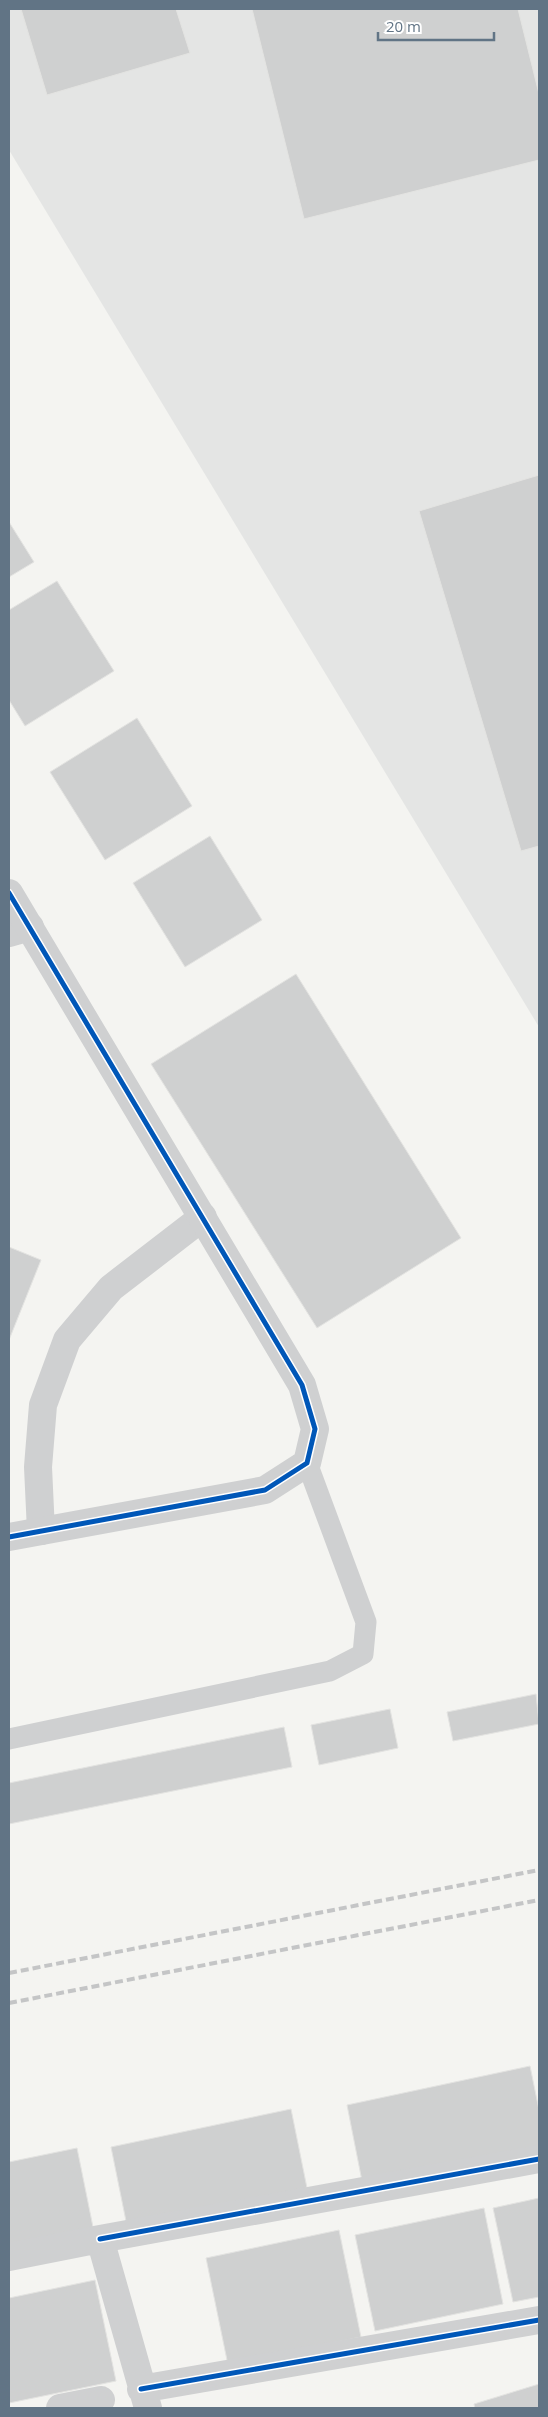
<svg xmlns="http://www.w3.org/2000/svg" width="548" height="2417" font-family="'Open Sans',sans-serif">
<rect width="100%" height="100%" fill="#f4f4f1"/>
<path fill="#e4e5e4" d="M9 9H539V1027L9 150Z"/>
<path fill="#cfd0d0" stroke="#e3e3e1" d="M21 9H176L190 53 47 95Z
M252 9H518L539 94V160L304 219Z
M539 475V846L521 851 419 511Z
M9 522 34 562 9 577Z
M57 581 114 671 25 726 9 700V610Z
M137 718 192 806 105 860 50 772Z
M210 836 262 920 185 967 133 883Z
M296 974 461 1238 317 1328 151 1064Z
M9 1247 41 1260 9 1340Z
M536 1694 539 1724 453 1741 447 1712Z
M390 1709 398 1748 319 1765 311 1725Z
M284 1727 292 1767 9 1824V1783Z
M530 2066 539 2110V2149L363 2186 347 2105Z
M291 2109 307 2188 127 2226 111 2147Z
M77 2148 94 2232 9 2250V2162Z
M539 2198V2297L513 2302 493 2208Z
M484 2208 503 2304 375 2331 355 2235Z
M339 2230 361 2337 228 2365 206 2258Z
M95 2280 116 2381 9 2403V2298Z
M539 2384V2408H475L474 2404Z"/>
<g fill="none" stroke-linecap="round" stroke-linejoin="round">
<path stroke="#cfd0d1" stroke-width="21" d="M9 1739 330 1671 363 1654 366 1622 307 1463"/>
<path stroke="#cfd0d1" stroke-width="28" d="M9 933 30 927
M41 1531 38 1467 43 1405 67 1340 111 1288 203 1217
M100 2239 539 2159
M9 2257 100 2239 148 2408
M141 2389 539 2320
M60 2408 101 2400"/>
<path stroke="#cfd0d1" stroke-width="28" d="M9 893 302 1385 315 1429 307 1463 265 1490 9 1537"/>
<path stroke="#c4c5c6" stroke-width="4" stroke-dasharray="8 4" stroke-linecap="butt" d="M9 1973 539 1870
M9 2003 539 1900"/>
<defs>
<path id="cycleway" d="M9 893 302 1385 315 1429 307 1463 265 1490 9 1537
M100 2239 539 2159
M141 2389 539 2320"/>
</defs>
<use href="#cycleway" stroke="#fff" stroke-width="8"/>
<use href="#cycleway" stroke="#0057b8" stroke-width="5"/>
</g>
<rect width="548" height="2417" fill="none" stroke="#617485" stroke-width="20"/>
<path d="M378 32v8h116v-8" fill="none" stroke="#617485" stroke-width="2.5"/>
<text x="386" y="32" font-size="15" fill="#617485" stroke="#ffffff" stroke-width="4" paint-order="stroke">20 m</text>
</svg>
